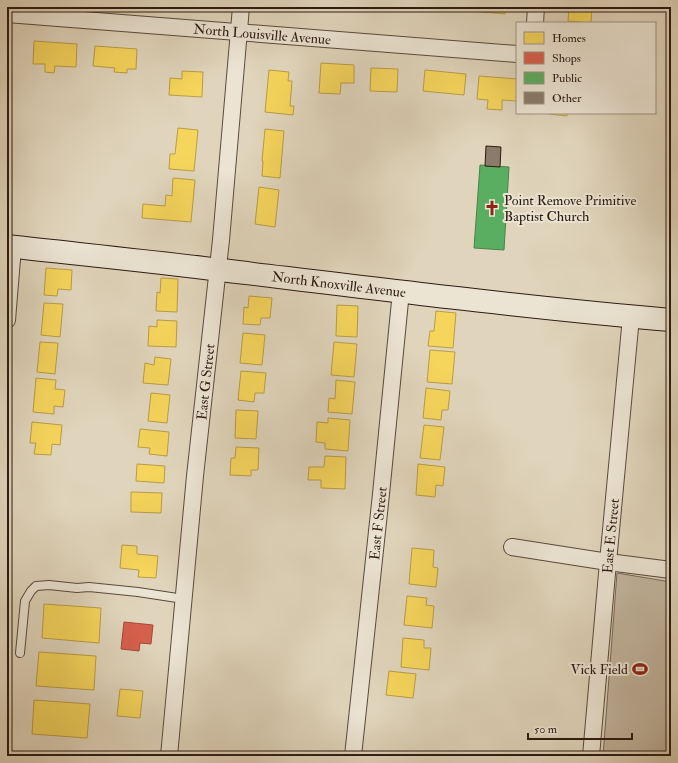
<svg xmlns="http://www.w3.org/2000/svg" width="678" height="763" font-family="'IM FELL Double Pica',serif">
<rect width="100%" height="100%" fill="#e0d5bc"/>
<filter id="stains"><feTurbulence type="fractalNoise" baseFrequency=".005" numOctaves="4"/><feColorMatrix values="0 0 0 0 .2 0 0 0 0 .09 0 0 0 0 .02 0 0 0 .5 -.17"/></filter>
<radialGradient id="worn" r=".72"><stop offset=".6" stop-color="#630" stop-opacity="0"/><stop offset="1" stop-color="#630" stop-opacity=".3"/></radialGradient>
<path fill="#c2b59f" stroke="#786858" d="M617 573 671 582V756H603Z"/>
<path fill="#f6d55c" stroke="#ba9d46" d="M463 7H505V14L462 10Z
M569 7H592L591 23 568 21Z
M34 41 77 44 76 67 55 66 54 73 45 72V64H33Z
M95 46 137 49 136 69H127V73L114 72 115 68 93 66Z
M321 63 354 65V83H341L340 94 319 93Z
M371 68 398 69 397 92 370 91Z
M269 70 289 72 288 81H292L290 106H294L293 115 265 112Z
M425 70 466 74 464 95 423 91Z
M182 71 203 72 202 97 169 95 170 78 182 79Z
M479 76 517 79V101L502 100V110L487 109 488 100 477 99Z
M549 113H567V116L549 114Z
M178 128 198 130 194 171 169 169 170 154H175Z
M265 129 284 131 280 178 262 176 263 161H262Z
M173 178 195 180 191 222 142 218 143 204 165 206 166 195 172 196Z
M259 187 279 190 275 227 255 224Z
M46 268 72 270 71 290 58 289 57 296 44 295Z
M161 278 178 279 177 312 156 311 157 292 160 293Z
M249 296 272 298 270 318H261L260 325 243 324 244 307 248 308Z
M44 303 63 304 60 337 41 335Z
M337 305 358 306 357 337 336 336Z
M436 311 456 313 453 348 428 346 430 331H434Z
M157 320 177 321 176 347 148 346 149 326 157 327Z
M243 333 265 335 262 365 240 363Z
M40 342 58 343 55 374 37 372Z
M334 342 357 344 354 377 331 375Z
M430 350 455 352 452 384 427 382Z
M155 357 171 359 168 385 143 383 145 363 154 365Z
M241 371 266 373 264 393H255L254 402 238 400Z
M36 378 56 380 55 389 65 390 63 407 54 406V414L33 412Z
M336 380 355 382 352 414 328 412 329 398 335 399Z
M426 388 450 391 448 410H442L441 420 423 418Z
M151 393 170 395 167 423 148 421Z
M236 410 258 411 256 439 235 438Z
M328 418 350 420 348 451 325 449V443L316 442 317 422 328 423Z
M32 422 62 425 60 445 52 444 51 455 34 454 36 443H30Z
M424 425 444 427 440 460 420 458Z
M140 429 169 432 167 456 149 454 150 448 138 447Z
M236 447 259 448 258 470H251V476L230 475 231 458H235Z
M325 456 346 457 345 489 321 488V480H308L309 467H324Z
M137 464 165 466 164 483 136 481Z
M418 464 445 467 443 486 436 485 435 497 416 495Z
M131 492 162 493 161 513 131 512Z
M122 545 137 546V554L158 556 156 578 138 577 139 570 120 568Z
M412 548 434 550 433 567 438 568 436 587 409 584Z
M407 596 427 598 426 605 434 606 432 628 404 625Z
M44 604 101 608 99 643 42 638Z
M403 638 424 640V648H431L429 670 401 667Z
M39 652 96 656 94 690 36 686Z
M389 671 416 674 413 698 386 695Z
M120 689 143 691 140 718 117 716Z
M34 700 90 704 87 738 32 734Z"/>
<path fill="#d6604d" stroke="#a34b3b" d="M124 622 153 625 151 644 140 643 139 651 121 649Z"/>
<path fill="#5aae61" stroke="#4c8249" d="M480 165 509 167 504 250 474 248Z"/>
<path fill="#8a7b6a" stroke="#2d1a11" d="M486 146 501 147 500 167 485 166Z"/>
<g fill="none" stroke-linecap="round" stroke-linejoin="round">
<defs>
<path id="lane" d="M20 653 25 601 31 591 36 586 49 585 77 588 89 587 138 592 184 599"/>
<g id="street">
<path id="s1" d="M7 14 517 54"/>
<path d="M535 23 536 7"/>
<path d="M7 320 13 247"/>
<path d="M512 547 608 562 671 570"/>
<path id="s2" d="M169 756 195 476 221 240 241 7"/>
<path id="s3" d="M353 756 381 494 401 291"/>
<path id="s4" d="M591 756 608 562 631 317"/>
</g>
<g id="secondary">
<path id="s5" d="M7 246C78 254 149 261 221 270 371 288 521 307 671 320"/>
</g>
</defs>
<use href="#lane" stroke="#5a493c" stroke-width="10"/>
<use href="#street" stroke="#5a493c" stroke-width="18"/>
<use href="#secondary" stroke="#2d1a11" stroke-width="24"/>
<use href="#lane" stroke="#ebe4d3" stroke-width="8"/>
<use href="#street" stroke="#ebe4d3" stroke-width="16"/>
<use href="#secondary" stroke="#ebe4d3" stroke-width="22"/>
</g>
<defs>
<symbol id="church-bare" viewBox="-9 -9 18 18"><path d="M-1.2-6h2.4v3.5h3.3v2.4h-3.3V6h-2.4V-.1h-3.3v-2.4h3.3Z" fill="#8f2418" stroke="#ebe4d3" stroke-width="2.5" paint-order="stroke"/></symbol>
<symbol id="stadium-bare" viewBox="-9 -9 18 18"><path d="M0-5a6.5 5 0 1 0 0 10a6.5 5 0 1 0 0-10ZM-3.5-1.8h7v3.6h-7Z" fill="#8f2418" stroke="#ebe4d3" stroke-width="2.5" paint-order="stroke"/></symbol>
</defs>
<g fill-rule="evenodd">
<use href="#church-bare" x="481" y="197" width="22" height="22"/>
<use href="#stadium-bare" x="629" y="658" width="22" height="22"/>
</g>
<g text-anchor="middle" stroke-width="4" stroke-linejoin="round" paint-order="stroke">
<g font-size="14" fill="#2d1a11" stroke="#ebe4d3">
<text dy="5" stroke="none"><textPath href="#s1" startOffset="256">North Louisville Avenue</textPath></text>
<text dy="5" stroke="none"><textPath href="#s5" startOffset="334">North Knoxville Avenue</textPath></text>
<text dy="5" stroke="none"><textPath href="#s2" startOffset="376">East G Street</textPath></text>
<text dy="5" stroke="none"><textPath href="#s3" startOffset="234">East F Street</textPath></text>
<text dy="5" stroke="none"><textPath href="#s4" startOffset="221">East E Street</textPath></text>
</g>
<g font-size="14" fill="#2d1a11" stroke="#ebe4d3" text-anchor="start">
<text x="504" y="205">Point Remove Primitive<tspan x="504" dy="16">Baptist Church</tspan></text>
<text x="628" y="674" text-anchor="end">Vick Field</text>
</g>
</g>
<rect width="678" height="763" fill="none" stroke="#e0d5bc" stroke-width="24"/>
<rect x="8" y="8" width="662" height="747" fill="none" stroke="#2d1a11" stroke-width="2"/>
<rect x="12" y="12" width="654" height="739" fill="none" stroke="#2d1a11"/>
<rect x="516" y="22" width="140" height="92" fill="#ebe4d3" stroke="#9f9385"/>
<rect x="524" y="32" width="20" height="12" fill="#f6d55c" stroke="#9f9385"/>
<text x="552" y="42" font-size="12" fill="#2d1a11">Homes</text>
<rect x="524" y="52" width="20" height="12" fill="#d6604d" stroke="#9f9385"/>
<text x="552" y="62" font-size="12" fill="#2d1a11">Shops</text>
<rect x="524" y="72" width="20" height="12" fill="#5aae61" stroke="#9f9385"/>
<text x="552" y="82" font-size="12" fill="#2d1a11">Public</text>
<rect x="524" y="92" width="20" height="12" fill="#8a7b6a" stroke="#9f9385"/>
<text x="552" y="102" font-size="12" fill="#2d1a11">Other</text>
<path d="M528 733v6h104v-6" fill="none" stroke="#2d1a11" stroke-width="2"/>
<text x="534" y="733" font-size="12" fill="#2d1a11" stroke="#ebe4d3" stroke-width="3" paint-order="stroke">50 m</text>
<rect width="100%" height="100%" filter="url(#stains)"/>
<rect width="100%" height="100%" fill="url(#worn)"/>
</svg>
